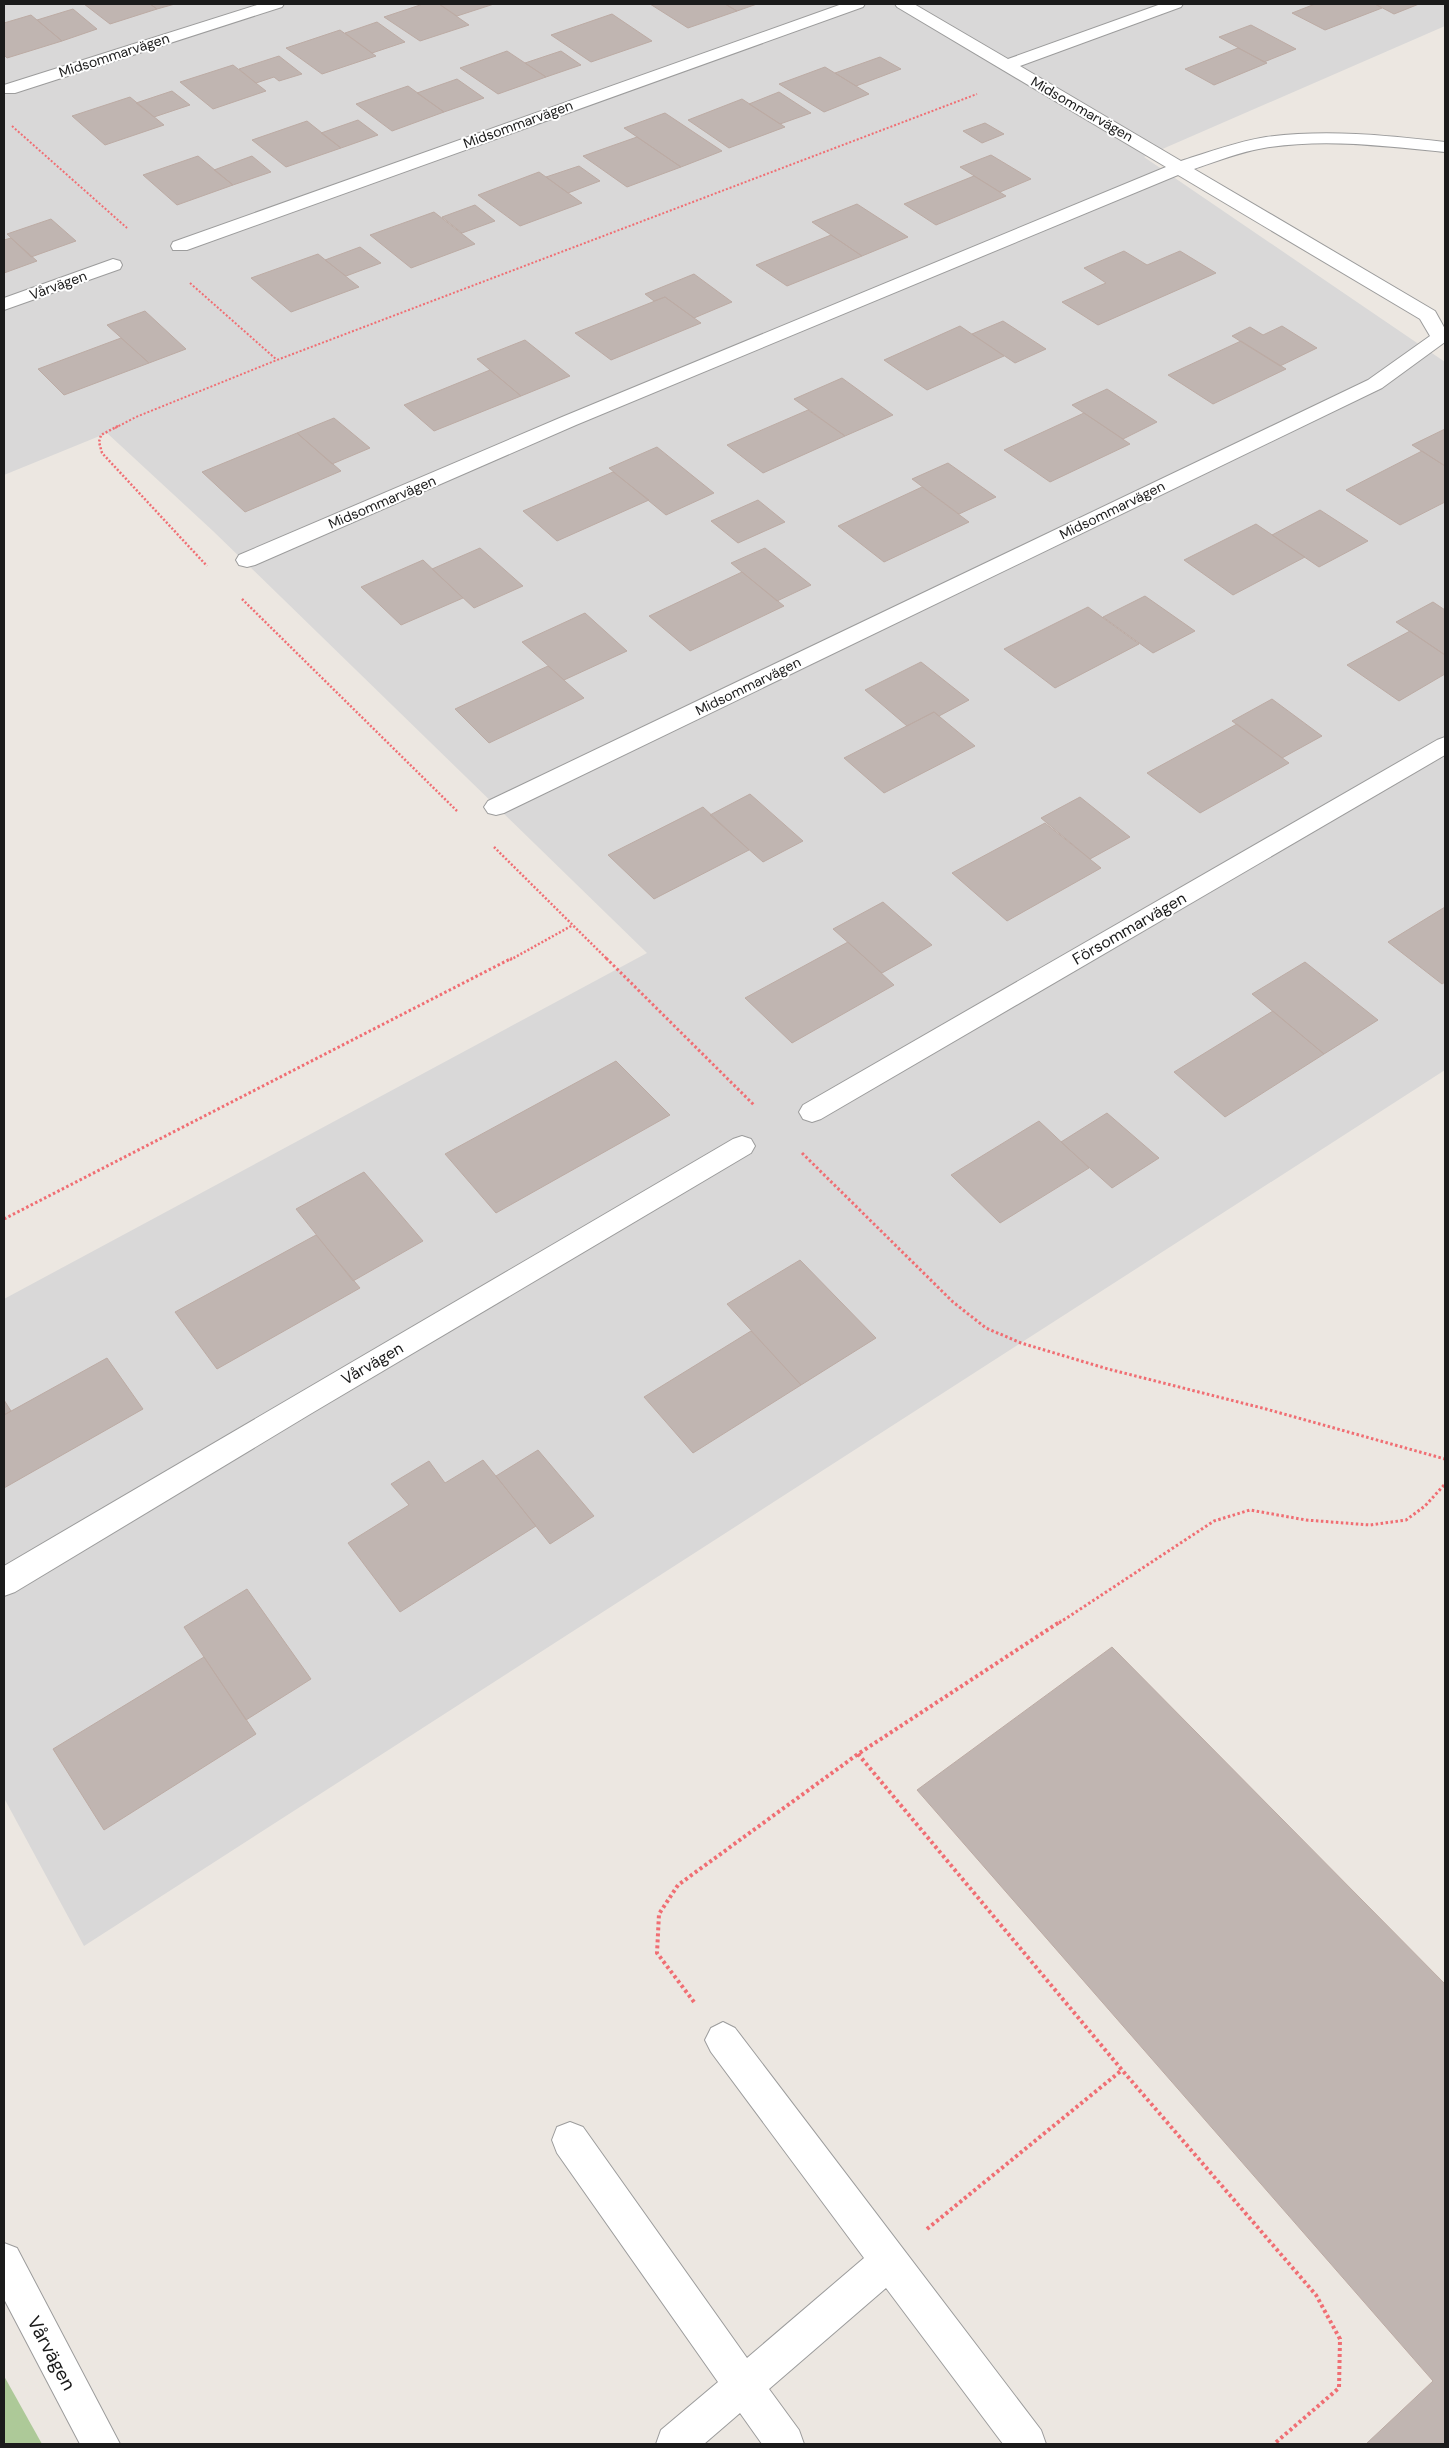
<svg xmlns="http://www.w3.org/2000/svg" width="1449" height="2448" font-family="'DM Sans',sans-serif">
<rect width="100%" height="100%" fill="#ece7e1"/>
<path fill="#d9d8d8" d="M4 4H1445V26L1144 157 1445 362V1070L84 1946 4 1798V1299L647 953 213 531 107 433 4 475Z"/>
<path fill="#adc998" d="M4 2376 42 2444H4Z"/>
<path fill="#c0b5b1" stroke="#bcaba4" d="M84 4H150L157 9 110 24Z
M150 4H175L157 9Z
M423 4H439L469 25 420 41 384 17Z
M439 4H494L457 16Z
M650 4H725L737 11 688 28Z
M725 4H757L737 11Z
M1315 4H1375L1382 8 1325 30 1292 13Z
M1375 4H1419L1394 14Z
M73 9 97 29 62 41 37 20Z
M612 14 652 41 591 62 551 35Z
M31 15 62 41 7 58 4 55V23Z
M377 22 405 42 372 53 345 33Z
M1251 25 1296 49 1264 62 1219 37Z
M340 30 376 56 322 74 286 48Z
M1238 48 1267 63 1214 85 1185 69Z
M507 51 546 77 498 94 460 68Z
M561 51 581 65 546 77 525 63Z
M279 56 302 74 279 81 274 77 256 83 239 69Z
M880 57 901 69 856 86 835 73Z
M233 65 266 91 213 109 180 82Z
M825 67 856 86 869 94 824 112 779 84Z
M457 79 484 98 444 112 417 93Z
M408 86 444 112 392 131 356 104Z
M172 91 190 105 154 117 136 103Z
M779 92 811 113 780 124 749 104Z
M130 97 164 125 105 145 72 116Z
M742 99 785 127 729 148 688 120Z
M665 113 722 151 681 167 624 128Z
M358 120 378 135 341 148 321 133Z
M307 121 341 148 286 167 252 140Z
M985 123 1004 134 982 143 963 131Z
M637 137 681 167 627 187 583 156Z
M991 155 1031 179 1000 192 960 167Z
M198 156 233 185 177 205 143 175Z
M252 156 271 172 233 185 214 170Z
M579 166 600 181 568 193 546 177Z
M539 172 582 203 520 226 478 195Z
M974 176 1006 196 936 225 904 204Z
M857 204 908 237 862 256 812 222Z
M475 205 495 221 462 233 442 217Z
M434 212 475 244 411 268 370 235Z
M51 219 76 241 31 257 7 234Z
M831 235 862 256 787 286 756 265Z
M11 238 37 261 4 273V240Z
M360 247 381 263 346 276 325 260Z
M1124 251 1147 265 1180 251 1216 273 1098 325 1062 302 1106 283 1084 268Z
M318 254 359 287 291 312 251 278Z
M694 274 732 302 694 318 665 297 654 301 645 294Z
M665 297 701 323 611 360 575 333Z
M145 311 186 349 149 363 107 325Z
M1003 321 1046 349 1015 363 972 334Z
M960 326 1004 356 927 390 884 360Z
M1282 326 1317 348 1280 366 1232 336 1250 327 1263 335Z
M121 338 149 363 64 395 38 369Z
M525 340 570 376 521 396 477 359Z
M1241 341 1286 369 1213 404 1168 375Z
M490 370 521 396 434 431 404 405Z
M842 378 893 415 845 436 794 399Z
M1107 389 1157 422 1123 439 1072 405Z
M808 410 845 436 763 473 727 445Z
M1084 413 1130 444 1050 482 1004 450Z
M334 418 370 448 332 464 297 433Z
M1445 429V466L1412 445Z
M297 433 341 471 245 512 202 472Z
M657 447 714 493 666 515 609 468Z
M1422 451 1445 466V502L1400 525 1346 490Z
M948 463 996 497 959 514 912 479Z
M613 472 649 500 557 541 523 511Z
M922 487 969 522 884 562 838 526Z
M758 500 785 522 738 543 711 521Z
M1320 510 1368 541 1319 567 1272 535Z
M1256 524 1305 557 1233 595 1184 560Z
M480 548 523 586 474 608 432 569Z
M765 548 811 585 777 601 731 563Z
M423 560 463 598 401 625 361 587Z
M742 572 784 606 690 651 649 616Z
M1145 596 1195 631 1153 653 1103 617Z
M1433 602 1445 610V655L1396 622Z
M1088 607 1139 644 1055 688 1004 649Z
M585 613 627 651 564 680 522 642Z
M1410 631 1445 655V674L1399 701 1347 665Z
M921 662 969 700 939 716 934 712 907 726 865 690Z
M548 666 584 698 489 743 455 709Z
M1272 699 1322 736 1282 758 1232 721Z
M934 712 975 746 884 793 844 758Z
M1237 724 1289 763 1200 813 1147 773Z
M750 794 803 841 763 862 710 815Z
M1080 797 1130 837 1090 859 1041 818Z
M703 807 749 850 654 899 608 855Z
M1045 823 1101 868 1007 921 952 873Z
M883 902 932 945 882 973 833 929Z
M1445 907V982L1442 984 1388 942Z
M848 942 894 985 792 1043 745 998Z
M1305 962 1378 1020 1324 1054 1252 994Z
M1273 1011 1324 1054 1225 1117 1174 1072Z
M616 1061 670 1115 496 1213 445 1154Z
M1107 1113 1159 1158 1112 1188 1061 1142Z
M1039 1121 1089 1168 1000 1223 951 1175Z
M364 1172 423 1241 353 1281 296 1209Z
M316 1235 360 1288 217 1369 175 1312Z
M800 1260 876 1338 801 1385 727 1304Z
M751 1331 801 1385 693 1453 644 1397Z
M107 1358 143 1409 4 1488V1415Z
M4 1400 11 1411 4 1415Z
M538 1450 594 1516 550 1544 496 1476Z
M483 1460 536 1526 400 1612 348 1543 409 1505 391 1484 429 1461 445 1483Z
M247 1589 311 1679 246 1720 184 1627Z
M1112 1647 1445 1984V2444H1366L1433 2381 917 1790Z
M204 1657 256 1734 104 1830 53 1749Z"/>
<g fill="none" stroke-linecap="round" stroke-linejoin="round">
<defs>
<path id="minor" d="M260 4H284L282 7 15 93H4V85Z
M842 4H865L863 7 187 250H173L171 246 173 242Z
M895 4H914L1008 59 1161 4H1183L1181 7 1020 66 1181 161C1209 152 1236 142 1266 137 1325 129 1386 135 1445 142V152C1385 146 1324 138 1264 148 1240 152 1217 161 1194 169L1435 311 1445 329V342L1382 388 504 813 496 815 488 813 484 807 488 801 1368 380 1430 336 1420 319 1178 175 576 425 255 565 247 567 239 565 236 560 239 555 562 417 1166 167 897 7Z
M113 259 120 261 122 265 120 269 4 310V298Z
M1445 737V755L821 1119 812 1122 803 1119 799 1112 803 1105 1437 740Z
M742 1136 751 1139 755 1146 751 1153 312 1413 15 1592 4 1596V1566L733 1139Z
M723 2022 735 2028 1041 2430 1046 2444H1003L886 2288 769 2389 799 2430 804 2444H762L740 2413 704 2444H656L661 2430 718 2382 557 2153 552 2140 557 2127 570 2122 583 2127 747 2358 864 2258 711 2052 705 2040 711 2028Z
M4 2243 17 2248 120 2444H80L4 2299Z"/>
</defs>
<use href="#minor" stroke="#9c9c9c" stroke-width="2"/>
<path stroke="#f06e73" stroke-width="2" stroke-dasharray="2 2" stroke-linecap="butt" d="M12 126 127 228
M190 283 277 360
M115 428 136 417 277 360 977 94"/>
<path stroke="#f06e73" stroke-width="2.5" stroke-dasharray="2 2" stroke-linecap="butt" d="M118 426 101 435 99 442 102 453 207 566
M242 599 457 811
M494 847 608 960
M510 960 573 925"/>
<path stroke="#f06e73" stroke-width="3" stroke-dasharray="2.5 2.5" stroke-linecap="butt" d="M606 958 754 1105
M802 1153 953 1302 986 1328 1021 1343 1108 1369 1266 1409 1445 1459
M4 1219 512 958
M1059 1623 1214 1521 1250 1510 1306 1520 1370 1525 1406 1520 1425 1506 1445 1484"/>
<path stroke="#f06e73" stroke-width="4" stroke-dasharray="3 3" stroke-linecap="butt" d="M858 1754 1122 2070 1316 2295 1340 2339 1339 2388 1274 2444
M694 2002 657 1953 659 1914 678 1885 858 1754 1061 1621
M927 2229 1122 2070"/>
<use href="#minor" fill="#fff" fill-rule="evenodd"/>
</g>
<g text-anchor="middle" stroke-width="4" stroke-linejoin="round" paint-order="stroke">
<g font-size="14" fill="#1b1b1b" stroke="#fff">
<text transform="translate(114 55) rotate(-18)" y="5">Midsommarvägen</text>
<text transform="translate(1082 109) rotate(30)" y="5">Midsommarvägen</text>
<text transform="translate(518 124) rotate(-20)" y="5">Midsommarvägen</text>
<text transform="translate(58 285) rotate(-20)" y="5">Vårvägen</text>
<text transform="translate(382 502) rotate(-23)" y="5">Midsommarvägen</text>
<text transform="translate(1112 510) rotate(-26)" y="5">Midsommarvägen</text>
<text transform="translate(748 686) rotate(-26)" y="5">Midsommarvägen</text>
</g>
<g font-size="16" fill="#1b1b1b" stroke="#fff">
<text transform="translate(1129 928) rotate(-30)" y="6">Försommarvägen</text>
<text transform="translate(372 1363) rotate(-30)" y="6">Vårvägen</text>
</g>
<g font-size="19" fill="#1b1b1b" stroke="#fff">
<text transform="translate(52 2353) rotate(62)" y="7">Vårvägen</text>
</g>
</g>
<rect width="1449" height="2448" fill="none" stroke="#1b1b1b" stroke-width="10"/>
</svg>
